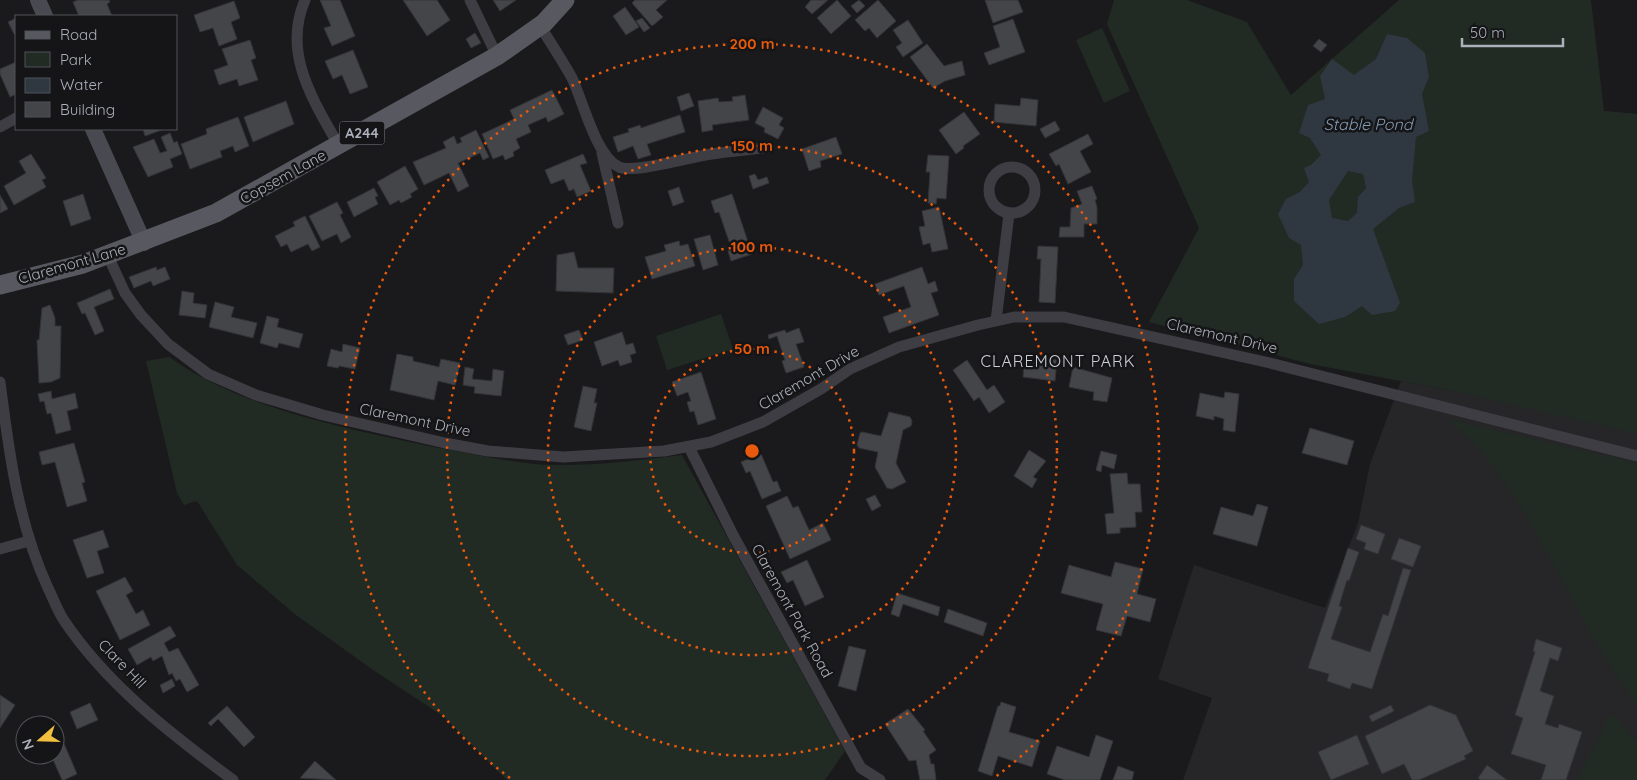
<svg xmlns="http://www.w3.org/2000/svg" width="1637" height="780" font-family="Quicksand,sans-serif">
<rect width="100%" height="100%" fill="#1a1a1c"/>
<path fill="#262629" d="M1515 103 1637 114V780H1183L1212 698 1158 679 1194 565 1325 608 1358 523 1370 464 1401 381 1453 391Z"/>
<path fill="#212a23" d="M1114 0H1187L1247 22 1291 95 1399 0H1591L1604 111 1637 114V434L1453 391 1310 364 1149 322 1199 228 1107 24Z
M1102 28 1130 91 1104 103 1076 40Z
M721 314 733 349 667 370 656 336Z
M169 357C243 410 356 431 444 449 480 455 525 466 561 465 601 465 642 460 682 455L845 751 825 780H507L443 716 376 672 296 615 237 565 197 501 184 505 177 493 146 361Z
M1447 419 1637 463V705C1578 626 1545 531 1483 454 1473 441 1459 430 1447 419Z
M1611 713 1637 742V780H1577Z"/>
<path fill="#2f3840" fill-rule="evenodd" d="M1387 34 1407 38 1425 53 1429 77 1422 94 1429 131 1416 137 1412 181 1415 202 1399 208 1373 229 1400 303 1395 311 1372 315 1362 306 1345 317 1319 324 1294 301V279L1303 265 1301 245 1289 238 1278 214 1286 199 1300 192 1309 182 1304 168 1311 165 1321 155 1310 138 1299 133 1308 105 1325 99 1320 76 1332 59 1354 75 1376 59ZM1348 171 1363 174 1366 188 1358 197 1357 213 1348 221 1332 218 1329 200Z"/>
<path fill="#444549" stroke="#343438" d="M78 0H109L110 2 107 4 112 16H79L73 2Z
M320 0H340L355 36 332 46 324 28 331 26Z
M403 0H437L450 20 427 36Z
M493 0H516L500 11Z
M635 0H667L656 10 663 17 652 26 632 3Z
M811 0H828L812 14 805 7Z
M837 0 851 16 831 34 817 18Z
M859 0 865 6 857 13 851 6Z
M878 0 896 21 877 38 869 28 865 31 855 20Z
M985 0H1018L1023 12 993 23Z
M234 1 240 18 231 22 237 39 219 46 213 28 200 32 194 15Z
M625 7 639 27 626 35 613 16Z
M16 18V33L14 34 8 22Z
M642 18 650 28 644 32 636 21Z
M1013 19 1025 52 989 65 984 53 1000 47 993 26Z
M908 20 923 43 903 57 896 47 902 43 893 30Z
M475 33 481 43 471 48 466 39Z
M1319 39 1327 45 1321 52 1313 46Z
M250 40 256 58 251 60 258 80 239 86 237 79 219 85 214 70 228 65 222 49Z
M927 44 944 66 962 61 965 75 945 81 933 88 910 57Z
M353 50 368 87 350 94 342 75 333 79 325 61Z
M16 62V94L10 97 0 74V69Z
M552 90 564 114 548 122 546 117 528 125 531 132 516 139 520 148 513 152 514 156 505 160 503 155 493 159 482 134 514 119 510 110Z
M689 93 694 106 681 111 677 97Z
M745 95 749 120 712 125 713 130 702 132 698 101 718 98 719 102 733 101 732 97Z
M1021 98 1038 100 1036 126 994 122 995 104 1020 106Z
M286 101 294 124 253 142 244 117Z
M763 107 783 118 779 125 784 128 778 139 764 132 765 128 755 123Z
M964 112 980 134 963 146 964 148 956 154 939 130Z
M680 115 685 132 647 144 651 155 638 159 633 146 618 152 613 137 629 132 628 129 640 125 641 128Z
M238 117 249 146 235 152 233 146 220 151 222 157 190 169 181 144 207 134 206 129Z
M1055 121 1060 130 1045 138 1040 129Z
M143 129H164L145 136Z
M476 130 489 157 483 160 480 153 458 163 469 186 458 192 449 173 424 185 413 162 446 148 443 142 454 136 457 144 462 142 460 138Z
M170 133 174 143 177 141 182 154 170 159 173 167 148 177 133 147 154 139 160 153 167 151 161 137Z
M1088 134 1093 144 1080 151 1091 172 1068 184 1059 164 1056 166 1049 154Z
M836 137 842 154 820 161 821 167 809 171 802 149Z
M31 154 46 178 42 180 46 187 14 205 4 186 26 173 19 161Z
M583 154 587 163 580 165 591 191 577 197 574 189 569 191 564 179 551 184 545 170Z
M928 155 949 156 946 199 937 198 936 204 928 203 930 172H926Z
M405 166 418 189 410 194 412 197 401 203 399 200 390 205 377 182Z
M755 174 758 180 767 177 769 183 753 189 749 176Z
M1092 186 1097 199 1095 200 1097 207V224H1084V237H1059L1060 227H1070L1071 208 1082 204 1077 191Z
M679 187 684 202 673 206 668 191Z
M374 188 378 196 375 197 378 204 354 217 347 202Z
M83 194 91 219 71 226 63 201Z
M732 194 752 254 731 261 728 251 732 250 719 212 715 213 711 201Z
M0 195 8 209 0 213Z
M337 202 343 213 340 215 351 237 341 243 337 234 322 241 309 216Z
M939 207 948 249 932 252 930 243 923 245 919 227 925 226 922 211Z
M305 216 320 247 312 251 308 244 291 252 287 244 281 247 275 236 295 226 293 222Z
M710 235 718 265 703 270 694 239Z
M679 241 680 246 688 244 695 266 652 279 645 257 666 251 664 245Z
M1038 246 1058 247 1055 303 1039 302 1041 259H1037Z
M574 252 578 268H614L613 293 556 291 557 255Z
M156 267 157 270 165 267 170 279 153 286 151 281 134 288 129 277Z
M922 267 928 284 935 281 938 291 931 293 939 315 889 333 883 317 911 307 904 286 879 295 875 284Z
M110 289 114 299 94 307 104 331 95 335 85 313 82 314 77 303Z
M182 291 194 293 193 303 207 305 205 318 179 315Z
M215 302 234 307 231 317 257 323 253 338 209 327Z
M50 305 55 318V326H61L60 378 51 382 39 383 37 340H39L42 308Z
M267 316 279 319 277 327 303 334 299 348 279 343 277 348 260 343Z
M799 328 804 342 796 344 804 367 786 373 782 361 785 360 777 336 769 339 768 335 785 330 786 333Z
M579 330 583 340 568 345 564 335Z
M622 332 626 345 633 343 636 353 630 355 632 362 620 366 618 360 602 366 594 342Z
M343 344 360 348 355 369 339 366 338 368 327 366 331 349 342 352Z
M397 354 413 357V361L439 367 441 359 460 363 455 385 438 381 434 400 390 390Z
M1025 356 1057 360 1055 381 1023 377Z
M967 360 987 390 994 385 1005 402 989 413 979 397 974 401 953 370Z
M465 367 474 369 472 379 492 381 493 369 504 371 501 396 474 393 475 387 463 385Z
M1073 367 1112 378 1107 402 1093 400 1094 392 1069 387Z
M701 372 716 419 698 425 694 411 690 412 687 402 691 401 688 392 677 396 672 382Z
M583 386 597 389 594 403H597L591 431 574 427Z
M51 391 52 399 75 393 78 408 67 411 71 430 56 434 51 413 47 414 44 401 40 402 38 394Z
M1225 392 1239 394 1235 432 1223 430 1224 419 1214 416V420L1196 416 1200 393 1224 398Z
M889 412 910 417 912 421 911 426 903 430 896 463 906 482 892 489 887 488 875 467 878 452 859 448 857 445 860 433 862 432 881 436Z
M1310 428 1354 441 1347 465 1302 453Z
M74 443 85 482 82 483 87 501 67 507 55 462 42 465 39 452Z
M1029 450 1046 461 1033 477 1037 479 1032 488 1014 476Z
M1101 451 1117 455 1114 469 1102 465 1101 472 1096 470Z
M761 454 773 482 777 481 781 491 762 499 750 471 746 473 741 462Z
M1127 473 1128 484H1140L1142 512H1135L1136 527 1120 528V533L1107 534 1105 514 1114 513 1110 474Z
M875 495 881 506 872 511 866 499Z
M787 496 793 508 798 506 809 530 823 523 831 540 790 559 766 506Z
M1257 504 1268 507 1257 546 1213 534 1221 507 1253 516Z
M1361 525 1385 534 1378 554 1364 549 1366 543 1356 539Z
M103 530 109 547 97 551 104 573 87 578 73 540Z
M1399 538 1421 546 1413 567 1391 559Z
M1348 548 1359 552 1349 581 1347 580 1339 606 1342 607 1331 639 1370 652 1383 614 1388 616 1403 568 1411 570 1372 689 1352 683 1350 689 1327 681 1329 674 1308 668Z
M807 560 824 597 805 606 793 580 787 583 781 572Z
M1115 562 1143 569 1137 594 1156 599 1150 622 1127 616 1121 636 1096 630 1103 604 1061 593 1069 565 1111 577Z
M125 577 133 591 126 595 136 614 143 610 150 625 120 640 96 591Z
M897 593 940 607 938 616 903 604 899 617 891 614Z
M948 609 987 623 983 636 944 622Z
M170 626 176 636 164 643 169 652 178 648 199 685 187 692 180 679 176 681 172 673 169 675 162 656 153 661 151 657 137 665 128 649Z
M1536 639 1562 648 1558 661 1550 658 1540 691 1554 696 1545 724 1558 728 1559 724 1582 732 1566 780H1541L1546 765 1511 754 1523 718 1515 715 1535 652 1533 651Z
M849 646 866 650 856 691 838 686Z
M172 679 175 686 163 693 160 685Z
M0 695 15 705 0 728Z
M1001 702 1016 707 1009 732 1040 741 1032 767 998 756 992 776 978 771 998 706H1000Z
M90 703 98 720 77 729 70 712Z
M1391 705 1394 711 1372 722 1369 716Z
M1430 705 1456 715 1473 751 1464 756 1466 759 1419 780H1412L1404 764 1382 774 1365 736Z
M227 706 255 737 244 747 218 719 211 726 208 723Z
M908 709 925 730 923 731 936 750 929 755 931 764H934L936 780H920L916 760 909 761 885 724Z
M60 734 77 774 64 780H62L51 755H55V736Z
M1096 735 1113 741 1100 780H1065L1047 774 1057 746 1089 757Z
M1357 735 1369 764 1331 780 1318 752Z
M315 761 336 780 300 778Z
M1487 765 1507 780H1481L1478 778Z
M1118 766 1134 772 1132 780H1113Z"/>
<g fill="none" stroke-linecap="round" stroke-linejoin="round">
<path stroke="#3d3d43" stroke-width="11" d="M305 0C282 53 313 100 339 146
M470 0 497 56
M540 26C551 43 562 60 572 78 583 101 596 157 619 167 633 174 694 156 712 154 731 151 750 150 769 147
M0 127 16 118
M602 153 618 223
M989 190a23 23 0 1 1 46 0a23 23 0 1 1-46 0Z
M108 256 125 293 141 315 168 344 208 374 256 395 323 415 445 443 488 451 563 457 664 451 711 442 763 422 821 389 850 369 899 347 978 325 1014 317H1064L1270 363 1637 456
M996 321 1009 214
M0 382C9 453 18 523 48 588 53 598 57 609 63 619 106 684 171 734 233 780
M689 447 733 535 861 768 880 780
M0 549 29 541"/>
<path stroke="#494a51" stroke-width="16" d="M38 0 45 16
M93 129 144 243"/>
<path stroke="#575860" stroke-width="19" d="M0 285 83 264 216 213 497 56 544 23 565 0"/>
</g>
<g fill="none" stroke="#e8590c" stroke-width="2.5" stroke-dasharray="2.5 5">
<circle cx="752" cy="451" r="102"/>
<circle cx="752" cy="451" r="204"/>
<circle cx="752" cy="451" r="305"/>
<path d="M510 778A407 407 0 1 1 994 778"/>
</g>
<g text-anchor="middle" stroke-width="5" stroke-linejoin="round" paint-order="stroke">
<rect fill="#151517" stroke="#7f828a" stroke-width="1" x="339.5" y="121.5" width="45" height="23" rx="4"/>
<g font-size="14" font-weight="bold" fill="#acb0bb">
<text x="362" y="138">A244</text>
</g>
<g font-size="15" fill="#acb0bb" stroke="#151517">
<text transform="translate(283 177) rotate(-29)" y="5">Copsem Lane</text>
<text transform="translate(72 264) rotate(-16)" y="5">Claremont Lane</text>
<text transform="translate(1222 336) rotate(13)" y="5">Claremont Drive</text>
<text transform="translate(809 378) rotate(-30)" y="5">Claremont Drive</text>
<text transform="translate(415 420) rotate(12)" y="5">Claremont Drive</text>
<text transform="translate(792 611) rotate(61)" y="5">Claremont Park Road</text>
<text transform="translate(122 664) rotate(46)" y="5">Clare Hill</text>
</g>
<g font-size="16" font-style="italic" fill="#849bb5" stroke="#151517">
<text x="1368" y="130">Stable Pond</text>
</g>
<g font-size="16" letter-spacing="1" fill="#cdcfd7" stroke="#151517">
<text x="1058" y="367">CLAREMONT PARK</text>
</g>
</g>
<circle cx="752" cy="451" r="8" fill="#e8590c" stroke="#151517" stroke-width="2.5"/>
<g font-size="15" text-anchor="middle" font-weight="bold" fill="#e8590c" stroke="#151517" stroke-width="5" stroke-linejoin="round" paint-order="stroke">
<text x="752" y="49">200 m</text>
<text x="752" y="151">150 m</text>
<text x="752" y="252">100 m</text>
<text x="752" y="354">50 m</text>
</g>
<rect x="15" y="15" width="162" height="115" fill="#151517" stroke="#515359"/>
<rect x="25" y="31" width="25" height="8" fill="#575860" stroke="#515359"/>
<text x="60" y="40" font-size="15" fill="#acb0bb">Road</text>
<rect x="25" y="52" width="25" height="15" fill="#212a23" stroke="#515359"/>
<text x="60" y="65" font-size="15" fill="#acb0bb">Park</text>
<rect x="25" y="78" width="25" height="15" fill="#2f3840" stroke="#515359"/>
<text x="60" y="90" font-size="15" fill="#acb0bb">Water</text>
<rect x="25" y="102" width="25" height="15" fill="#444549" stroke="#515359"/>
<text x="60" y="115" font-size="15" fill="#acb0bb">Building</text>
<g transform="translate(40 740) rotate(250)"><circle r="24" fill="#151517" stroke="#515359"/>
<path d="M0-4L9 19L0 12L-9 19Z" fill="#f0c03e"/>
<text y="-8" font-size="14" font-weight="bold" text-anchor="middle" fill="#acb0bb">N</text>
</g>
<path d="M1462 38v8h101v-8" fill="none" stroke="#acb0bb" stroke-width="2.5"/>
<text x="1470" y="38" font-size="15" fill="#acb0bb" stroke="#151517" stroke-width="4" paint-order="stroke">50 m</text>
</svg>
